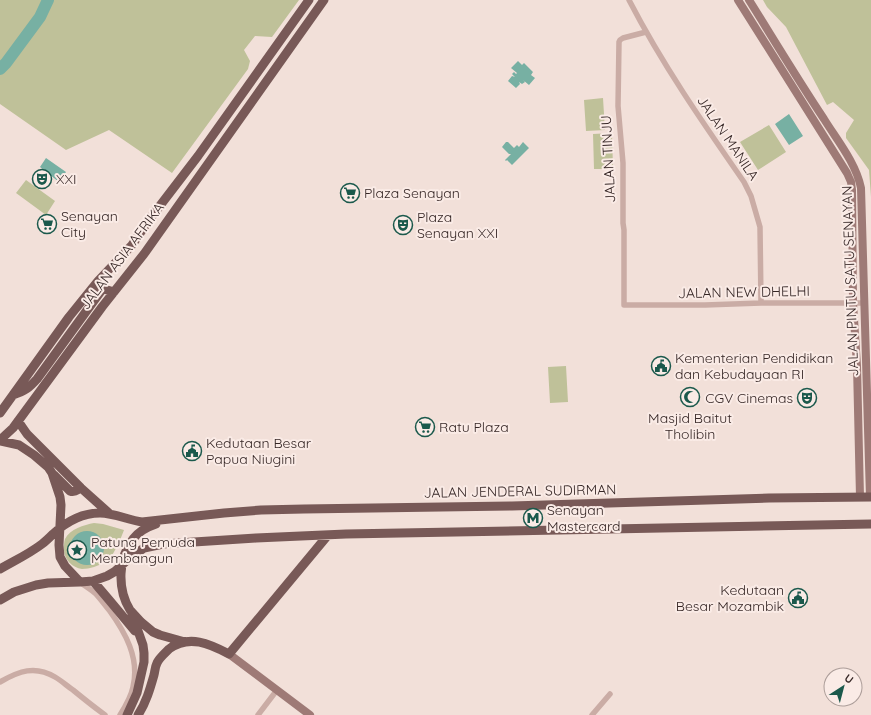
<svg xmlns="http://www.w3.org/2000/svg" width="871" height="715" font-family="Quicksand,sans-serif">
<rect width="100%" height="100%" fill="#f2e0d9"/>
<path fill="#bfc199" d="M0 0H299L272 37 255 36 244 50 250 61 248 69 172 173 109 130 66 150 0 104Z
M763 0H871V197L869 170 846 138V133L854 120 833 102 827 105 786 27 767 7Z
M603 98 605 130 586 131 584 100Z
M769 125 786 152 758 170 740 142Z
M612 133 613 169H594L593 134Z
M26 180 55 201 46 215 16 193Z
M566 366 568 402 550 403 548 367Z
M94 523 103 524 124 530C121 538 115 552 110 558 106 562 100 565 94 567 90 568 86 569 82 569 72 568 63 558 64 548 64 545 64 542 65 539 70 529 84 525 94 523Z"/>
<path fill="#77b0a3" d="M518 61 522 65 524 63 533 72 531 75 535 78 529 85 523 80 525 82 522 84 519 82 520 84 516 88 508 81 512 76 515 77 512 74 514 72 516 74 517 73 511 68Z
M789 114 803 136 789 145 775 124Z
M506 142H508L514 148 513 149 517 145 519 147 523 142 529 148 512 165 507 160 506 161 505 160 511 154H509L502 147Z
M46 158 66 172 59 182 40 167Z
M70 548a17 17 0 1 1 34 0a17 17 0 1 1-34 0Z"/>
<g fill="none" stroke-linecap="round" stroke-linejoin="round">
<path stroke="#77b0a3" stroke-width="12" d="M0 69 6 63 40 17 48 0"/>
<path stroke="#caaca5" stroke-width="5.5" d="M629 0C662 64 703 123 744 182L751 196 760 227 761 303
M646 32 623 38 620 40 619 42 618 106 623 163V223L624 230V305H705L761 303H865
M80 582C85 586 90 589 95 593 100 598 104 604 109 610 125 632 140 658 133 687 131 697 125 707 120 715
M0 682C19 671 35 665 55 677 62 681 67 686 73 690 84 699 94 707 105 715
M258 715 277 690
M592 715 610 694"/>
<path stroke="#9e7a76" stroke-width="8" d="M738 0 847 173 851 182 852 190 853 303 857 366 860 497
M749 0C774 40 798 80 824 119 837 140 856 163 861 188L870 497
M229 654 310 715"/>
<path stroke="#785957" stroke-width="9" d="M13 395C25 391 29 388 37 379L101 291 104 289 114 292
M0 413 69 317 98 281 117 261 132 245 149 220 198 156 309 0
M18 421 27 434 81 488 110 514
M0 440 13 428 102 307 144 254 324 0
M0 441 19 445 34 455 48 467 52 473 60 497 61 505 59 545 60 557 65 566 80 582
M54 475 70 491C75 493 77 490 81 488
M156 524C147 527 139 531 133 539 118 558 117 589 130 610L141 622 153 632 160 635 185 642
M0 569C14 561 29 554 42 544 46 541 50 537 53 534 66 522 82 513 100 513 114 513 128 520 142 522L224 513 261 510 304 509 512 506 769 498 871 497
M93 581 110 601 135 631
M0 600 14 592 36 585 48 583 80 582 93 581 107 576 114 572 131 557 144 548 163 544 256 538 346 534 871 524
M127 715 137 693 144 662V653L143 645 132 614
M138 715C146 703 150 689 154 675 155 671 155 667 157 663 159 658 165 653 169 649 189 634 210 644 229 654L328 535"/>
</g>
<defs>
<symbol id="theatre-ring" viewBox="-11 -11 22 22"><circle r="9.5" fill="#faebe6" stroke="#1b594c" stroke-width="1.5"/><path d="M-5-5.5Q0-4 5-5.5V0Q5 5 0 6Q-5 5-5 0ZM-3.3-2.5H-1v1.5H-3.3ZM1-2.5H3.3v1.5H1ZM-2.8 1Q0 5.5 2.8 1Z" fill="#1b594c"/></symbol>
<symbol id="supermarket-ring" viewBox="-11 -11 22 22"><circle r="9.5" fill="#faebe6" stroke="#1b594c" stroke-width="1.5"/><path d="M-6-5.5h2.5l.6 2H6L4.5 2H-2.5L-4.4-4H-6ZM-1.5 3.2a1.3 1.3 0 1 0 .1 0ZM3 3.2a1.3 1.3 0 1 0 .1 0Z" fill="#1b594c"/></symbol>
<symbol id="civic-ring" viewBox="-11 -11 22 22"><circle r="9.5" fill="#faebe6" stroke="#1b594c" stroke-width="1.5"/><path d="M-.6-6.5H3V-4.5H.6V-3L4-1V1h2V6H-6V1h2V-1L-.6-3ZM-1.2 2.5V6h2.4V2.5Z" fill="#1b594c"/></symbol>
<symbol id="mosque-ring" viewBox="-11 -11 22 22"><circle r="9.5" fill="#faebe6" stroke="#1b594c" stroke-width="1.5"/><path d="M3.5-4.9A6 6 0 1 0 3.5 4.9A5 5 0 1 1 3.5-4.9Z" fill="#1b594c"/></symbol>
<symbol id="metro-ring" viewBox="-11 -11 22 22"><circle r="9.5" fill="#faebe6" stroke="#1b594c" stroke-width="1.5"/><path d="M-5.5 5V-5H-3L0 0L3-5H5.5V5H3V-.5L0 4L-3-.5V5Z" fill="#1b594c"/></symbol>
<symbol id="sight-ring" viewBox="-11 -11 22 22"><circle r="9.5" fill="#faebe6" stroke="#1b594c" stroke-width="1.5"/><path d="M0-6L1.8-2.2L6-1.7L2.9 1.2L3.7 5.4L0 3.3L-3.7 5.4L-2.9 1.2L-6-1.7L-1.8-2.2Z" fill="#1b594c"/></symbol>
</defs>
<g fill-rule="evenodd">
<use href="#theatre-ring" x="31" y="168" width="22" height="22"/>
<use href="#supermarket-ring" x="339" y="182" width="22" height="22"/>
<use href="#supermarket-ring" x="36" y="213" width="22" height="22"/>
<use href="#theatre-ring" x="392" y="214" width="22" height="22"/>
<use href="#civic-ring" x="650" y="355" width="22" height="22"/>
<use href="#mosque-ring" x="679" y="386" width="22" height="22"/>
<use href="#theatre-ring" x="796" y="387" width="22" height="22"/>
<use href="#supermarket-ring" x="414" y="416" width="22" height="22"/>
<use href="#civic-ring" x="181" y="440" width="22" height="22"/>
<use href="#metro-ring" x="522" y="507" width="22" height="22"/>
<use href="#sight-ring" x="66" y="539" width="22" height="22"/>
<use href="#civic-ring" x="787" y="587" width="22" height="22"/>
</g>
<g text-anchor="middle" stroke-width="4" stroke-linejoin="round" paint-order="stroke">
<g font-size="14" fill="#362726" stroke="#faebe6">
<text transform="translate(728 138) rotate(56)" y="5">JALAN MANILA</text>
<text transform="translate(608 159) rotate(-93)" y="5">JALAN TINJU</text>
<text transform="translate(122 256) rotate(-53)" y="5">JALAN ASIA AFRIKA</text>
<text transform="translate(850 281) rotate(-92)" y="5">JALAN PINTU SATU SENAYAN</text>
<text transform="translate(744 292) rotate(-1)" y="5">JALAN NEW DHELHI</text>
<text transform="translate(520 491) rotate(-1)" y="5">JALAN JENDERAL SUDIRMAN</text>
</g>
<g font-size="14" fill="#362726" stroke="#faebe6" text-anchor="start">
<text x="56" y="184">XXI</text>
<text x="364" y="198">Plaza Senayan</text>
<text x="61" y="221">Senayan<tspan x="61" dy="16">City</tspan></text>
<text x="417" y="222">Plaza<tspan x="417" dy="16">Senayan XXI</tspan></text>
<text x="675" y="363">Kementerian Pendidikan<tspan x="675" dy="16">dan Kebudayaan RI</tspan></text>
<text x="793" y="403" text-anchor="end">CGV Cinemas</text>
<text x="690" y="423" text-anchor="middle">Masjid Baitut<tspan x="690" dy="16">Tholibin</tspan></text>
<text x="439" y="432">Ratu Plaza</text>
<text x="206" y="448">Kedutaan Besar<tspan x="206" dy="16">Papua Niugini</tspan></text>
<text x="547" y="515">Senayan<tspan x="547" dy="16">Mastercard</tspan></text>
<text x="91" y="547">Patung Pemuda<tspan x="91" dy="16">Membangun</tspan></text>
<text x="784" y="595" text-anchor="end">Kedutaan<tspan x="784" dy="16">Besar Mozambik</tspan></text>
</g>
</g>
<g transform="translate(843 687) rotate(36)"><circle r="19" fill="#faebe6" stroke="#ac9d99"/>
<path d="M0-3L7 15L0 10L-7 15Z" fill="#1b594c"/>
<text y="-6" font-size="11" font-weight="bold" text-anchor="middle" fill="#362726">U</text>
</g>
</svg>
